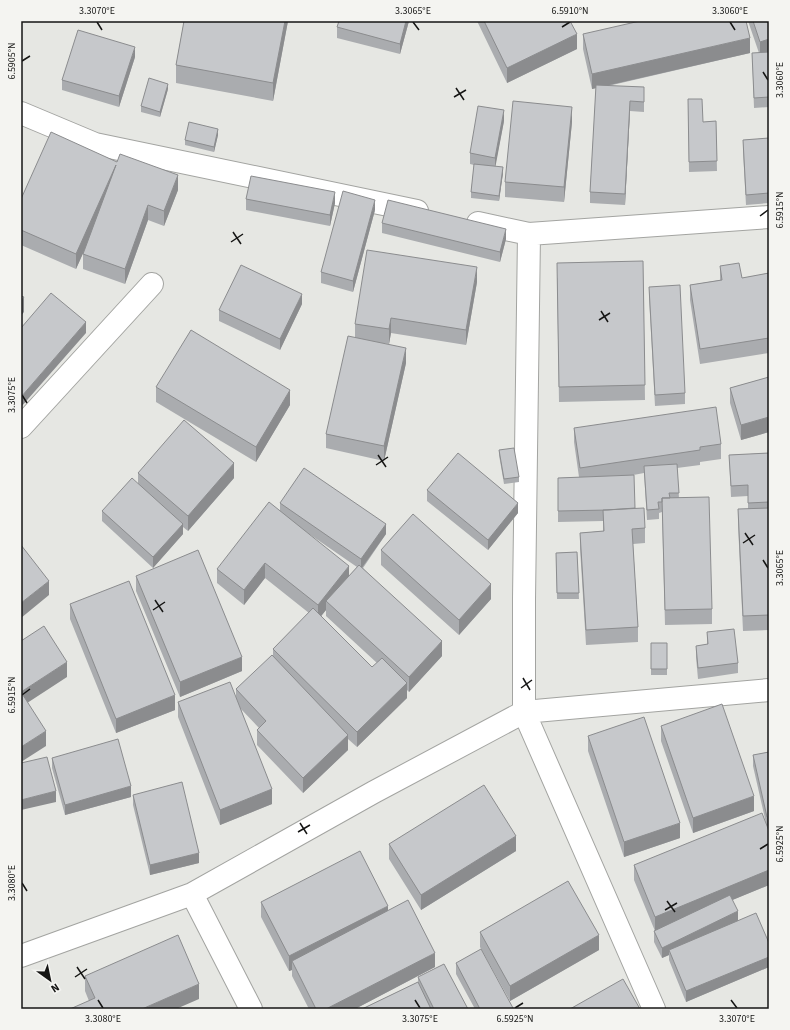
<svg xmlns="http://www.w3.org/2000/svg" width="790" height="1030" font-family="'Source Sans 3',sans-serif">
<rect width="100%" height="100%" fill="#e6e7e3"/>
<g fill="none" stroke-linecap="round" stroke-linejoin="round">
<defs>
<path id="minor" d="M21 113 95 144 417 211
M478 223 529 234 769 217
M529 234 524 599V712L654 1009
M21 427 152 284
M192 894 251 1009
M21 956 192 894 374 792 524 712 769 690"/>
</defs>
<use href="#minor" stroke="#a3a4a1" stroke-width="24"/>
<use href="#minor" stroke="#fff" stroke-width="22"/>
</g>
<path fill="#aaacaf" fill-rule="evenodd" d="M184 21H288L273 101 176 83V65Z
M339 21H409L400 54 337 38V27Z
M477 21H570L577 49 507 83Z
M748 21H769V107L754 108 752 53H759Z
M583 34 750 53 608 86 644 87V112L630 111 625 205 590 203V192L596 88 592 89 583 49Z
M135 57 119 107 62 90V80Z
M168 89 160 117 141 112V106Z
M688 99 703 122 716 121 717 171 689 172Z
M504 121 495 166 503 173 499 201 471 198V192L474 165 470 164V153Z
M572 122 564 202 505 197V182Z
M218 135 214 152 185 145V140Z
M769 138V203L746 205 743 151V140Z
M178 190 164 226 148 220 125 284 83 269V254L88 242 76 269 21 245V199Z
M246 199 335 203 330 226 246 210Z
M375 210 353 292 321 283V272Z
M382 223 506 239 500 262 382 233Z
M643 261 645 400 559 402 557 278Z
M720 266 742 278 769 273V353L700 364 690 300V285L720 280Z
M477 282 466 345 391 333 389 344 379 343 406 363 384 461 326 448V434L355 337V324Z
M649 287 685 393V404L655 406 649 297Z
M302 304 280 350 219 321V310Z
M769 377V432L741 440 730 403V388Z
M156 387 290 405 256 462 156 402Z
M574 428 721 444V459L700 462V465L677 468 679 498 712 609V624L665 625 662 512 659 513V519L647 520 644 473 628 476 635 508 645 528V543L633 544 638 627V642L586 645 580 548V533L603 531V521L558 522V478L579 477 574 442Z
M499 450 519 477V482L504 484 499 455Z
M769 453V630L743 631 738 524V509H748V496L731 497 729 455Z
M138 473 234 478 188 531 183 527V534L153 568 102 521V511L138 483Z
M427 490 518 513 488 550 427 501Z
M280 503 386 534 363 568 442 656 409 692 407 690V698L357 747 348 739V750L303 793 257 745V730L259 728 241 709 272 804 220 825 178 717V702L236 697V689L273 657V649L309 613 265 578 244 605 217 583V569L280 511ZM299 527 357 567 349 576ZM326 610V616L377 663 372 667 321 616Z
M381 550 491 599 459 635 381 565Z
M577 552 579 599H557L556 553Z
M136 576 242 671 180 697 136 591Z
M70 604 175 710 116 733 70 619Z
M707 632 738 663V673L698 679 696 657V646L707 645Z
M651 643H667V675H651Z
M661 726 754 811 693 833 661 741Z
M588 736 680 838 624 857 588 751Z
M769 752V827L768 828 769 831V885L732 900 738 921 769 943V967L686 1002 669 960V955L662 958 654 942V931H655L634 880V865L766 823 753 766V755Z
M52 758 131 797 65 815 52 768Z
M133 795 199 863 150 875 133 805Z
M389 844 516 851 421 910 389 859Z
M261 902 388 911 435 967 355 1009H309L292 976V970L289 971 261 917Z
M480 932 599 950 510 1001 480 947Z
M456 963 513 1009H475L456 974Z
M85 976 199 999 89 1001 85 991Z
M418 977 468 1009H362L418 982Z"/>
<path fill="#8b8c8e" d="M285 21H288L273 101V83Z
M406 21H409L400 54V44Z
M577 34V49L507 83V68Z
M750 38V53L592 89V74Z
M769 39V54L760 57V42Z
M135 47V57L119 107V96Z
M168 84V89L160 117V112Z
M630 101V111L625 205V194Z
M572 107V122L564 202V187Z
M504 110V121L495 169V158Z
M218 129V135L214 152V147Z
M116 165V180L76 269V254Z
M503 167V173L499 201V196Z
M178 175V190L164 226V211Z
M335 192V203L330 226V215Z
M375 200V210L353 292V281Z
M148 205V220L125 284V269Z
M506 229V239L500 262V252Z
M477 267V282L466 345V330Z
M302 294V304L280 350V339Z
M24 297V312L21 316V301Z
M391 318V333L389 344V329Z
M86 322V333L21 407V397Z
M406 348V363L384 461V446Z
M290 390V405L256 462V447Z
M769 417V432L741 440V425Z
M234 463V478L188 531V516Z
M518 503V513L488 550V540Z
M183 524V534L153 568V557Z
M386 524V534L361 569V559Z
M265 563V578L244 605V590Z
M349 566V580L326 601V610L318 620V605Z
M49 581V595L21 618V603Z
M491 584V599L459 635V620Z
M442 641V656L409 692V677Z
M242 657V671L180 697V682Z
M67 662V677L21 707V692Z
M407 683V698L357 747V732Z
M175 695V710L116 733V719Z
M46 731V746L21 762V747Z
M348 735V750L303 793V778Z
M131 786V797L65 815V805Z
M272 789V804L220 825V810Z
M56 791V802L21 810V800Z
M754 796V811L693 833V818Z
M767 817H769V827L767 828Z
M680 823V838L624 857V842Z
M516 836V851L421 910V895Z
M199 853V863L150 875V865Z
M769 870V885L655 932V917Z
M388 906V921L292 961V970L289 971V956Z
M738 911V922L669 950V955L662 958V948Z
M599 935V950L510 1001V986Z
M435 953V967L355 1009H326Z
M769 957V967L686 1002V991Z
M199 984V999L176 1009H142Z"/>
<path fill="#c6c8cb" stroke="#8b8c8e" d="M184 21H285L273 83 176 65Z
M339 21H406L400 44 337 27Z
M484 21H570L577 34 507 68Z
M640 21H746L750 38 592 74 583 34Z
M753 21H769V39L760 42Z
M78 30 135 47 119 96 62 80Z
M769 52V97L754 98 752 53Z
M149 78 168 84 160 112 141 106Z
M596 85 644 87V102L630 101 625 194 590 192Z
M688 99H702L703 122 716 121 717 161 689 162Z
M513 101 572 107 564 187 505 182Z
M478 106 504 110 495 158 470 153Z
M189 122 218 129 214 147 185 140Z
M51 132 117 162 120 154 178 175 164 211 148 205 125 269 83 254 116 165 76 254 21 230V199Z
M769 138V193L746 195 743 140Z
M474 164 503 167 499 196 471 192Z
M251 176 335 192 330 215 246 199Z
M343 191 375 200 353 281 321 272Z
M388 200 506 229 500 252 382 223Z
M367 250 477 267 466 330 391 318 389 329 355 324Z
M643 261 645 385 559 387 557 263Z
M739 263 742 278 769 273V338L700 349 690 285 722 280 720 266Z
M241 265 302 294 280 339 219 310Z
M680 285 685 393 655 395 649 287Z
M51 293 86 322 21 397V328Z
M21 296 24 297 21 301Z
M191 330 290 390 256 447 156 387Z
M348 336 406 348 384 446 326 434Z
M769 377V417L741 425 730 388Z
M716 407 721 444 700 447V450L580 468 574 428Z
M184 420 234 463 188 516 138 473Z
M514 448 519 477 504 479 499 450Z
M458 453 518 503 488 540 427 490Z
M769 453V502L748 503V485L731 486 729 455Z
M677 464 679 493H669L670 498H662V502H658L659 509 647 510 644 466Z
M304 468 386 524 361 559 280 503Z
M634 475 635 508 608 510 558 511V478Z
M132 478 183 524 153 557 102 511Z
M709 497 712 609 665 610 662 498Z
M269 502 349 566 318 605 265 563 244 590 217 569Z
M644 508 645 528 632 529 638 627 586 630 580 533 604 531 603 510Z
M769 508V615L743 616 738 509Z
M413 514 491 584 459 620 381 550Z
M21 545 49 581 21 603Z
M198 550 242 657 180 682 136 576Z
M577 552 579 593H557L556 553Z
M359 565 442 641 409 677 326 601Z
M129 581 175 695 116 719 70 604Z
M313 608 372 667 382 658 407 683 357 732 273 649Z
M44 626 67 662 21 692V641Z
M734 629 738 663 698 668 696 646 708 644 707 632Z
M651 643H667V669H651Z
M272 655 348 735 303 778 257 730 266 721 236 689Z
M230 682 272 789 220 810 178 702Z
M21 692 46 731 21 747Z
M722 704 754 796 693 818 661 726Z
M644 717 680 823 624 842 588 736Z
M118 739 131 786 65 805 52 758Z
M769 752V817H767L753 755Z
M47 757 56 791 21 800V763Z
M182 782 199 853 150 865 133 795Z
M484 785 516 836 421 895 389 844Z
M762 813 769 831V870L655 917 634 865Z
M360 851 388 906 289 956 261 902Z
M568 881 599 935 510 986 480 932Z
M730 895 738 911 662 948 654 931Z
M408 900 435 953 326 1009H316L292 961Z
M756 913 769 943V957L686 991 669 950Z
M178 935 199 984 142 1009H70L95 998 85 976Z
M481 949 513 1008 510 1009H480L456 963Z
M444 964 468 1009H434L418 977Z
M623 979 640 1009H570Z
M418 982 431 1009H362Z"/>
<path fill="none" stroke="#151514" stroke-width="1.5" d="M97 22 102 30M413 22 419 30M730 22 735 30M562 27 570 22M22 61 30 56M763 72 768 80M456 88 464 100M454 97 466 90M760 216 768 210M233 232 241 244M231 242 243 234M601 311 608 322M599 320 610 313M22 395 27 403M378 455 386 467M376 465 388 457M745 533 753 545M743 543 755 535M763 560 768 568M155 600 163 612M153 610 165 602M523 678 530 690M521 688 532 680M22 695 30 689M300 823 307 834M298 832 310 825M760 849 768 844M22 883 27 891M667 901 675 912M665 910 677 903M77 967 85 979M75 977 87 969M98 1000 103 1008M415 1000 420 1008M731 1000 737 1008M515 1008 523 1003"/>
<rect width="790" height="1030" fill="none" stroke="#f4f4f1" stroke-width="44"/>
<g transform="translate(50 980) rotate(147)" stroke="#f4f4f1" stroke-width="3" paint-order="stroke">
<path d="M0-3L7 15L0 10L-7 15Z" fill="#151514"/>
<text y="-6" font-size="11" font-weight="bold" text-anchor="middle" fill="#151514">N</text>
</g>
<rect x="22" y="22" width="746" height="986" fill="none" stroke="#151514" stroke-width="1.5"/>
<g font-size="10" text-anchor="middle" fill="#151514">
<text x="97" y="14">3.3070°E</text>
<text x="413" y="14">3.3065°E</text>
<text x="570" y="14">6.5910°N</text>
<text x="730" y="14">3.3060°E</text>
<text transform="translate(11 61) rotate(-90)" y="4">6.5905°N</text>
<text transform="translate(779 80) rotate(-90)" y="4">3.3060°E</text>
<text transform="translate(779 210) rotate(-90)" y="4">6.5915°N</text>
<text transform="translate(11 395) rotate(-90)" y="4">3.3075°E</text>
<text transform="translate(779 568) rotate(-90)" y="4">3.3065°E</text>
<text transform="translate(11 695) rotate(-90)" y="4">6.5915°N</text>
<text transform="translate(779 844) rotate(-90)" y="4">6.5925°N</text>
<text transform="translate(11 883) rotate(-90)" y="4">3.3080°E</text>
<text x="103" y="1022">3.3080°E</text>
<text x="420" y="1022">3.3075°E</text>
<text x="515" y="1022">6.5925°N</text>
<text x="737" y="1022">3.3070°E</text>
</g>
</svg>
